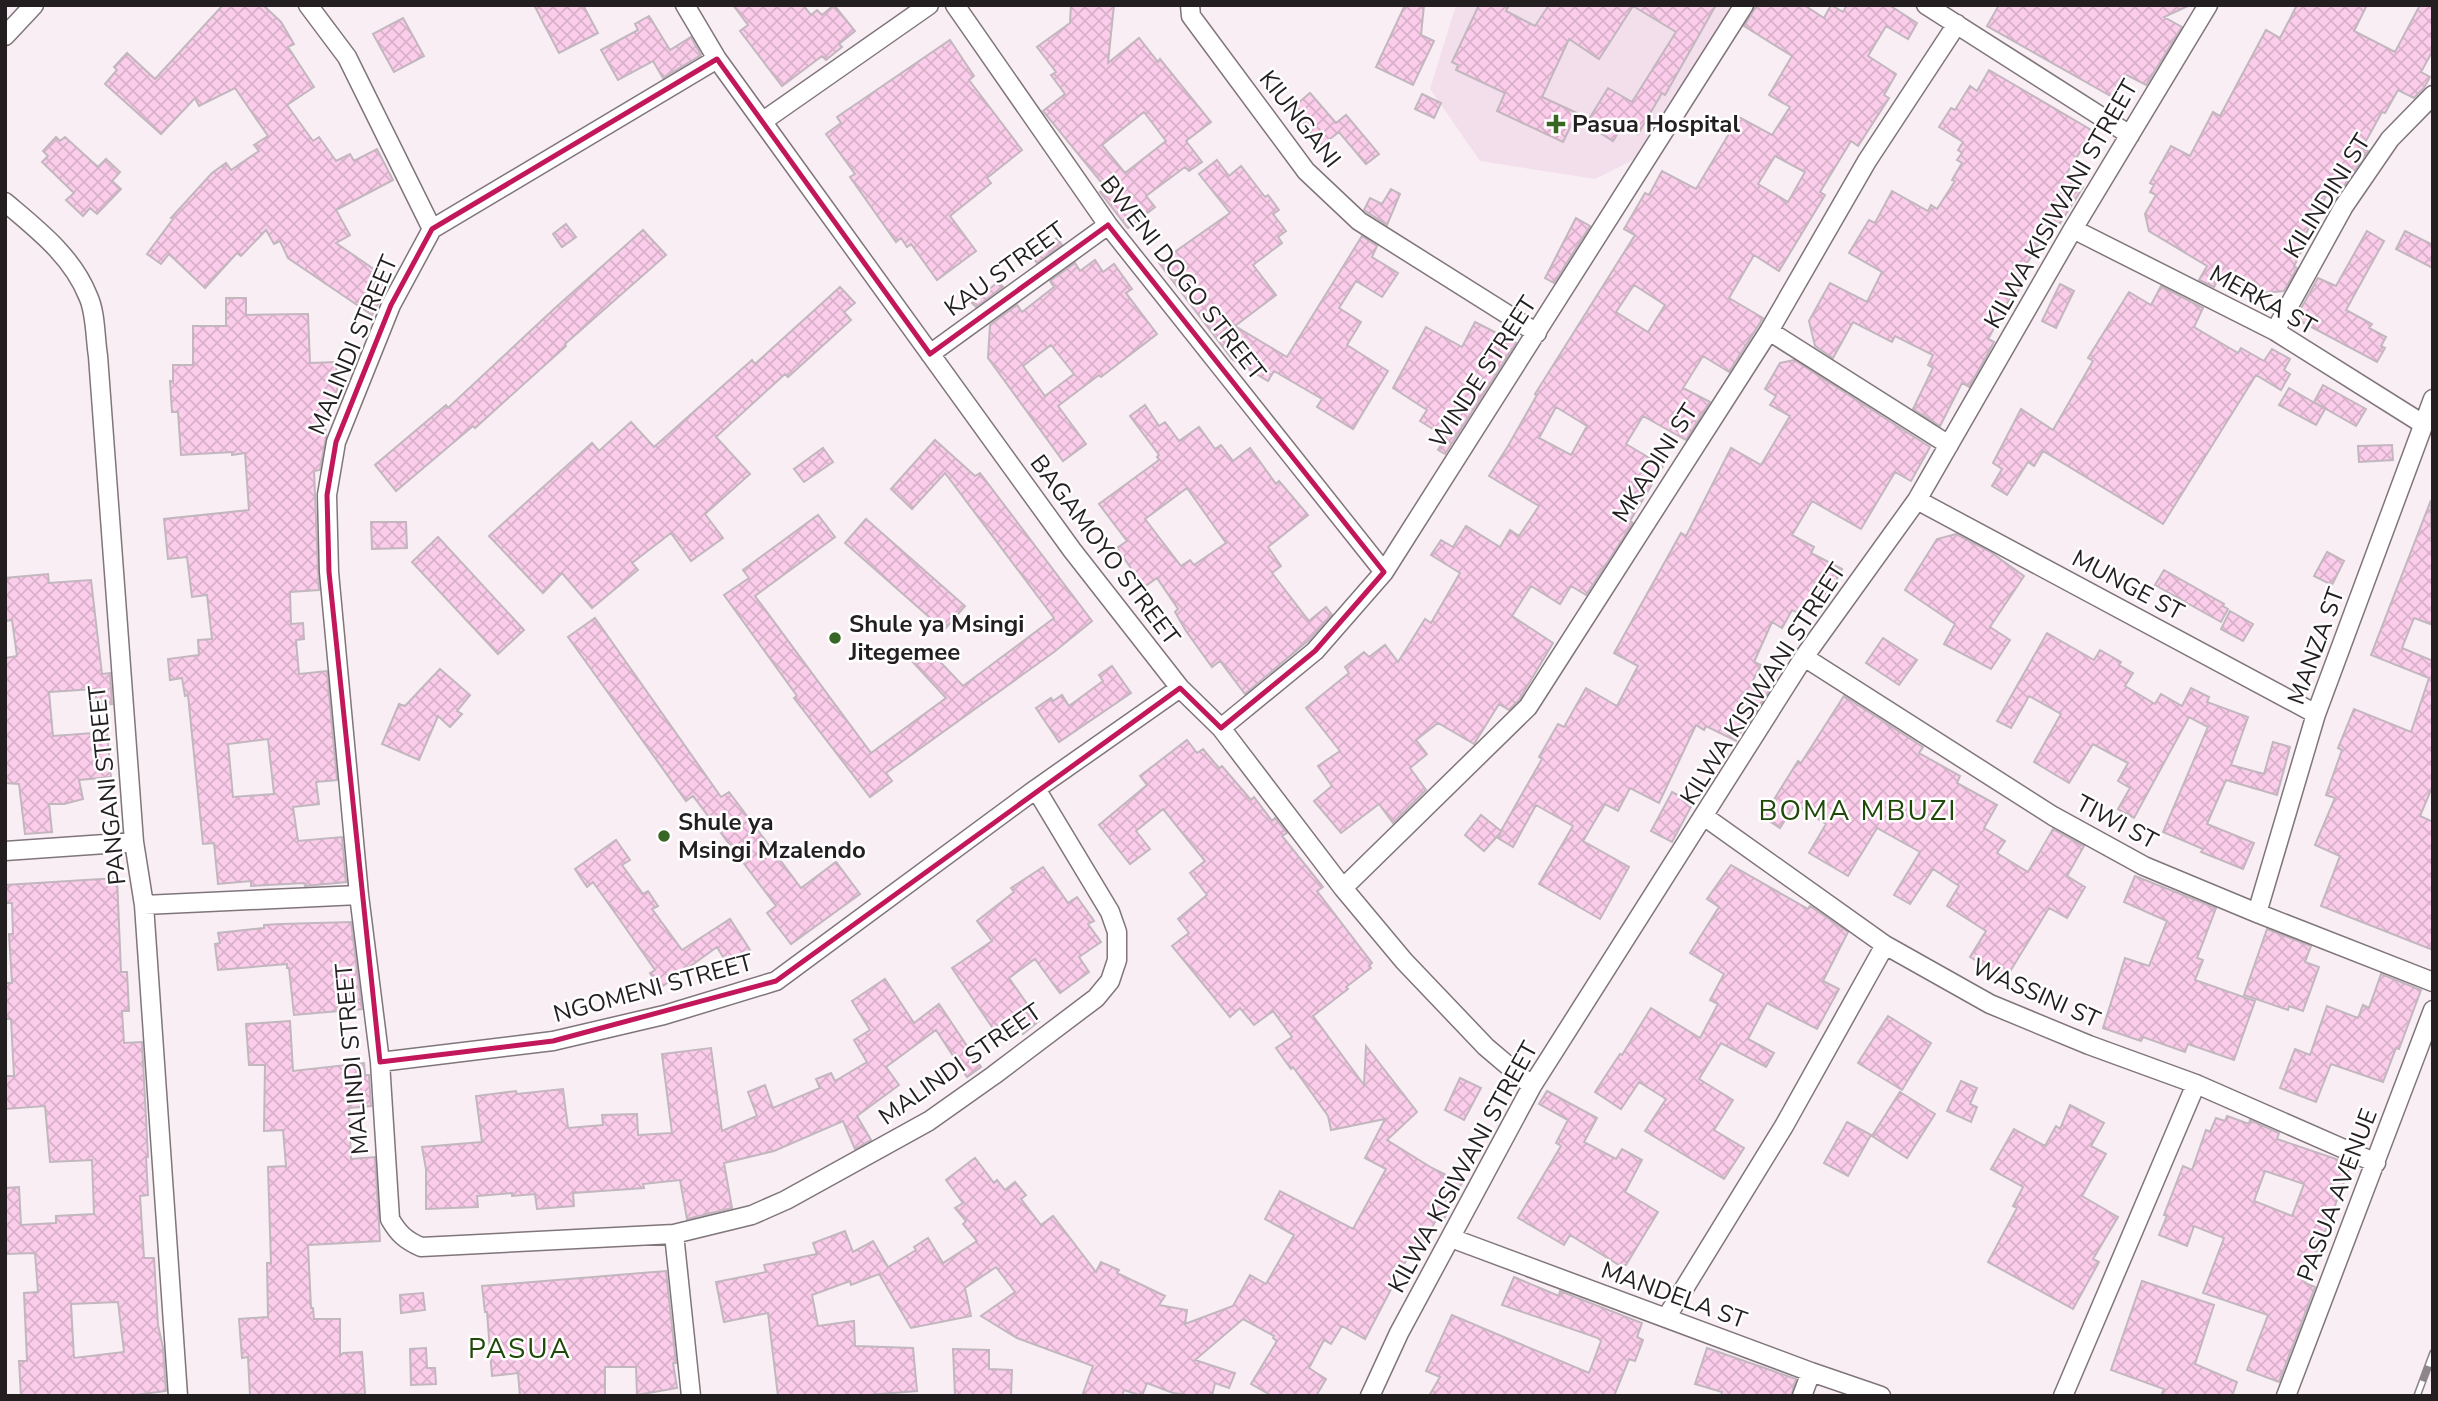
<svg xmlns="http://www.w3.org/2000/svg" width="2438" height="1401" font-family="'Nunito Sans',sans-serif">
<defs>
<pattern id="building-cross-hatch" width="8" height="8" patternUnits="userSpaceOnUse" patternTransform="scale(1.75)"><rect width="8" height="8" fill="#fccdeb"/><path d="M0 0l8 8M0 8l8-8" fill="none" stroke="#d8b0c9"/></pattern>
</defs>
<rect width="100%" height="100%" fill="#faeef5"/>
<path fill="#f2dfeb" d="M1456 5H1734L1637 158 1595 179 1480 161 1430 89Z"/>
<path fill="url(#building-cross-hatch)" stroke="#c2b7be" stroke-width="2" fill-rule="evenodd" d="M223 5H263L281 22 294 44 288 47 314 87 287 105 313 141 319 137 336 161 350 154 354 161 377 149 393 180 336 210 350 235 336 243 391 281 372 315 288 258 280 241 274 244 266 230 241 256 237 253 205 288 169 254 161 264 147 254 173 219 171 218 212 173 226 163 231 170 259 151 254 145 268 136 235 88 199 106 195 98 161 134 105 84 117 70 114 67 127 53 155 79Z
M534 5H583L598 33 559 53Z
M733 5H803L811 15 817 10 822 15 834 5 855 31 839 44 842 47 826 60 822 56 782 86 740 31 748 25Z
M1071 5H1114L1108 63 1139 38 1158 62 1160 59 1211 122 1186 141 1202 162 1189 171 1185 167 1146 196 1155 207 1128 228 1100 192 1106 188 1043 111 1065 94 1051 75 1056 72 1037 47 1070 23ZM1144 112 1166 141 1125 173 1102 145Z
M1405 5H1424L1421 35 1434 41 1413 85 1376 67Z
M1479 5H1509L1506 11 1535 26 1549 5H1716L1665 95 1662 93 1638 134 1623 125 1613 141 1586 124 1608 88 1632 102 1676 32 1633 6 1599 59 1569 39 1542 97 1577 113 1563 142 1497 111 1505 93 1456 70 1458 65 1452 62Z
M1757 5H1804L1824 18 1831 5 1843 12 1847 5H1889L1917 23 1908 39 1886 26 1868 56 1896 74 1884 95 1889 98 1858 146 1851 141 1820 192 1825 195 1779 271 1754 255 1729 298 1763 318 1729 372 1703 356 1683 388 1710 402 1686 440 1643 416 1626 444 1663 466 1630 521 1633 523 1586 595 1571 586 1560 604 1531 586 1512 616 1553 643 1519 700 1509 710 1499 704 1474 744 1438 723 1416 740 1427 754 1410 768 1426 790 1393 823 1379 804 1341 833 1314 801 1332 786 1318 766 1340 751 1306 708 1349 673 1345 667 1364 652 1369 657 1385 645 1398 662 1425 619 1431 623 1460 573 1431 555 1441 540 1453 547 1466 526 1500 547 1510 530 1519 536 1539 506 1489 476 1508 446 1537 395 1535 394 1635 235 1624 229 1645 193 1649 195 1662 171 1696 189 1739 117 1772 135 1790 107 1769 95 1792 56 1744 26ZM1775 156 1805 172 1788 202 1758 184ZM1634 285 1665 305 1648 332 1616 312ZM1556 407 1587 426 1571 455 1539 438Z
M1999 5H2190L2164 17 2182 27 2146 85 2127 75 2114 98 1987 26Z
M2297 5H2367L2354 31 2395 52 2420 5H2433V50L2421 72 2430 77 2424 88 2414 98 2398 90 2385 113 2382 112 2362 148 2368 151 2341 190 2332 185 2298 248 2302 250 2294 266 2297 268 2284 291 2251 294 2219 277 2214 287 2199 280 2207 266 2149 231 2145 214 2156 195 2150 192 2154 185 2150 183 2171 146 2190 156 2213 112 2220 116 2266 30 2280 38Z
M649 16 670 50 691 37 701 55 663 78 653 61 618 80 601 50 638 30 635 24Z
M403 18 424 56 394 72 373 34Z
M950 40 974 76 969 80 1022 150 987 178 991 183 950 216 976 251 937 280 911 244 907 247 901 238 896 242 850 177 855 174 826 134 841 123 837 117Z
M1989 70 2093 131 2065 176 2083 187 2059 225 2053 221 2027 263 2031 265 2014 299 2011 297 1988 339 1994 342 1986 357 1969 387 1962 383 1940 426 1913 409 1933 368 1928 365 1933 355 1895 336 1892 342 1853 322 1833 358 1815 346 1809 321 1830 283 1867 302 1882 272 1849 253 1869 220 1875 223 1892 191 1928 211 1931 205 1937 209 1955 181 1952 180 1962 163 1957 160 1962 153 1958 150 1963 142 1939 127 1951 108 1955 110 1970 86 1977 91Z
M1310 93 1336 123 1346 115 1379 154 1366 164 1339 132 1322 145 1291 109Z
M1422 94 1441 103 1434 118 1415 109Z
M56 137 60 141 65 137 98 167 106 159 120 172 112 181 121 189 97 214 90 208 83 216 66 200 74 193 42 162 48 156 43 151Z
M1217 160 1229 176 1241 166 1265 197 1268 195 1279 210 1273 214 1286 231 1278 237 1282 243 1253 265 1276 295 1235 326 1287 357 1362 236 1377 246 1372 257 1398 273 1382 297 1356 281 1339 308 1361 322 1347 345 1388 371 1353 429 1317 407 1322 399 1274 371 1268 381 1232 359 1159 263 1230 213 1199 174Z
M1391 189 1400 194 1387 225 1364 210 1370 198 1382 204Z
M1576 218 1590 226 1554 283 1545 278Z
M566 224 576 237 562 247 553 234Z
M643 230 666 255 565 344 566 346 475 428 473 426 396 491 375 465 446 405 448 408 555 308Z
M2367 231 2384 241 2346 310 2372 324 2369 328 2386 337 2381 346 2385 348 2377 362 2302 322 2299 312 2318 278 2336 286Z
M2405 231 2433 245V268L2396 249Z
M1057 238 1062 245 1037 263 1032 256Z
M1095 260 1103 272 1114 264 1132 289 1126 293 1157 334 1101 377 1099 375 1058 406 1086 444 1063 461 988 358 990 325 1017 305 1022 312 1054 287 1050 281 1075 263 1080 271ZM1051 345 1074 374 1045 396 1023 366Z
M998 282 1003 287 976 307 972 303Z
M2060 284 2074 291 2056 328 2042 321Z
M2161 286 2203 308 2194 327 2238 353 2241 348 2264 361 2272 349 2290 359 2284 370 2290 374 2281 390 2256 375 2163 524 2043 451 2034 466 2028 462 2007 495 1992 486 2002 469 1993 463 2021 409 2053 430 2093 361 2088 358 2129 292 2151 305Z
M840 287 855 303 844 312 851 320 788 377 785 374 716 437 750 474 705 514 723 538 691 561 671 533 632 563 638 570 592 608 562 573 543 593 489 536 592 443 599 451 631 422 654 447 752 360 755 364Z
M226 298H246V315L308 314 310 363 336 362 338 401 323 402 326 437 320 470 314 471 319 590 290 592 291 624 303 623 304 639 296 640 299 674 327 671 337 780 316 782 319 804 293 807 298 841 342 837 346 882 305 886 304 883 251 886V881L218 884 214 843 203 844 188 695 185 696 182 678 170 680 168 659 199 655 198 640 212 639 207 595 192 597 187 557 168 559 164 519 249 510 245 453 232 455V452L181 455 178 412H172L170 381H173V365H193V326H226ZM268 739 274 794 233 797 228 744Z
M1475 322 1516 343 1445 454 1438 450 1446 437 1420 421 1427 410 1393 388 1426 327 1462 347Z
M1794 360 1930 447 1911 481 1895 472 1861 529 1812 501 1792 535 1814 547 1811 553 1842 569 1823 607 1808 600 1800 614 1792 610 1782 628 1772 622 1754 662 1761 665 1752 682 1769 691 1747 725 1745 724 1736 741 1706 726 1704 730 1696 725 1659 803 1630 788 1618 811 1605 804 1583 841 1629 867 1600 919 1539 884 1573 826 1536 805 1513 847 1498 838 1501 832 1484 851 1465 835 1481 815 1501 831 1542 759 1539 757 1558 724 1564 727 1586 688 1617 706 1638 666 1614 653 1681 533 1686 536 1731 448 1761 465 1790 416 1770 405 1776 396 1765 389 1780 363Z
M2323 385 2366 409 2356 426 2314 402Z
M2289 388 2325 409 2316 425 2279 405Z
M1145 405 1159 426 1165 422 1179 441 1199 427 1215 449 1221 445 1233 461 1250 448 1276 484 1279 481 1308 515 1268 547 1281 566 1272 573 1309 621 1326 607 1332 615 1309 640 1245 694 1220 661 1212 667 1186 631 1175 612 1178 609 1157 578 1144 587 1117 548 1127 541 1099 504 1159 460 1157 457 1159 455 1130 416ZM1187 488 1226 543 1194 565 1190 560 1181 566 1145 519Z
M935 440 975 476 980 473 1092 621 1054 652 886 773 892 781 870 797 794 698 797 696 724 595 749 578 743 570 818 515 835 537 755 596 871 753 946 698 911 660 926 647 963 686 1054 618 945 473 912 509 891 489Z
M2392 445 2393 460 2359 462 2358 446Z
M823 448 833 462 804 482 794 469Z
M2431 500 2433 625 2414 618 2402 648 2433 661V785L2420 816 2433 822V950L2321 906 2340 856 2315 845 2335 798 2326 795 2342 750 2338 748 2354 709 2411 732 2429 678 2371 655Z
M866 519 965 606 944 630 845 543Z
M371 522H406L407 548 372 549Z
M1956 534 1989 551 2024 576 1990 627 2010 640 1991 669 1944 644 1955 624 1905 590 1937 539Z
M438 537 524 630 498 654 412 562Z
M2327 552 2344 561 2332 585 2314 576Z
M2164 570 2224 604 2223 606 2228 609 2221 622 2155 585Z
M48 574 49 583 91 580 102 674 110 673 112 704 97 705 95 689 49 692 53 736 107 732 111 777 79 780 83 799 64 804H49L52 832 25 834 19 784 5 783V658L17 656 12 620 5 621V578Z
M2230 611 2253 624 2243 641 2221 629Z
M595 618 721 797 729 792 801 888 836 862 860 894 791 944 767 913 776 906 693 796 686 801 568 637Z
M2047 633 2094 660 2100 650 2121 662 2119 665 2133 673 2125 686 2155 704 2161 694 2182 706 2191 688 2209 697 2207 702 2248 717 2231 765 2264 774 2273 742 2290 747 2277 795 2226 780 2207 824 2254 843 2243 869 2201 852 2203 849 2163 832 2208 727 2189 717 2134 818 2118 809 2130 788 2118 781 2128 763 2093 744 2069 783 2034 762 2061 714 2029 696 2011 728 1997 721Z
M1883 638 1917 660 1899 685 1866 663Z
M1112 666 1131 693 1059 742 1036 708 1051 698 1053 701 1062 695 1069 706 1103 681 1099 675Z
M440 669 470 695 457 711 462 714 450 727 438 716 419 760 382 744 399 704 405 706Z
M1844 696 1923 747 1919 753 1960 776 1957 783 1997 805 1984 828 2005 841 1997 853 2028 872 2053 829 2084 846 2067 876 2085 887 2067 918 2049 908 2006 978 1970 957 1986 931 1947 906 1959 886 1933 869 1910 904 1894 895 1920 852 1877 828 1848 876 1809 853 1826 824 1795 804 1780 828 1763 817 1798 761 1801 763Z
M1187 740 1197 753 1203 749 1219 768 1222 766 1251 800 1254 797 1272 821 1275 818 1287 833 1282 836 1323 887 1317 891 1372 963 1369 966 1371 968 1346 987 1348 989 1313 1016 1364 1085 1366 1046 1417 1112 1387 1140 1432 1168 1462 1183 1444 1219 1438 1216 1417 1256 1410 1253 1365 1339 1342 1326 1331 1344 1324 1340 1309 1368 1326 1379 1316 1396H1272L1251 1384 1277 1341 1273 1338 1274 1336 1243 1319 1195 1360 1235 1373 1229 1388 1215 1383 1212 1396H1194L1173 1393 1147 1383 1142 1396 1124 1390 1122 1396H1082L1093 1366 1017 1338 981 1316 1015 1292 996 1267 965 1288 971 1316 911 1328 879 1274 851 1285 850 1281 812 1295 818 1326 854 1321 855 1346 913 1348 917 1391 856 1396H778L768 1313 724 1322 716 1282 766 1272 764 1265 817 1254 813 1243 845 1231 853 1252 873 1241 888 1267 916 1250 914 1247 928 1238 943 1263 977 1241 963 1224 966 1221 955 1208 963 1203 946 1180 975 1158 994 1183 997 1180 1005 1190 1015 1182 1026 1195 1021 1199 1041 1225 1053 1216 1096 1272 1101 1262 1119 1270 1117 1273 1165 1296 1159 1305 1187 1310 1185 1324 1233 1306 1250 1275 1266 1284 1294 1235 1265 1219 1280 1191 1353 1229 1386 1169 1365 1158 1385 1119 1331 1130 1328 1116 1293 1067 1291 1069 1276 1048 1292 1037 1273 1011 1254 1025 1240 1008 1230 1017 1172 946 1189 933 1178 919 1207 895 1190 873 1205 861 1163 809 1136 831 1150 849 1130 864 1099 825 1147 785 1140 776Z
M1672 792 1693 803 1672 842 1651 831Z
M616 840 630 860 622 865 643 894 648 891 658 906 652 909 682 950 730 919 750 950 728 965 717 947 660 988 650 973 655 970 620 920 593 882 587 887 575 869Z
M1731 865 1808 909 1810 906 1848 932 1823 981 1839 989 1817 1029 1767 1003 1748 1039 1774 1053 1766 1067 1721 1043 1699 1079 1733 1100 1714 1130 1744 1148 1724 1179 1645 1131 1666 1099 1639 1082 1621 1109 1595 1092 1620 1054 1622 1055 1651 1008 1700 1038 1718 1004 1710 1000 1724 974 1690 953 1719 907 1707 899Z
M1043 867 1068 903 1077 897 1094 921 1088 924 1101 942 1079 957 1089 972 1060 993 1035 959 1009 978 1039 1021 1023 1034 1019 1027 1000 1039 952 968 992 941 977 921 1014 892 1011 888Z
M2135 876 2216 908 2197 958 2203 960 2195 980 2255 1001 2234 1060 2188 1044 2185 1052 2143 1037 2141 1041 2103 1028 2125 958 2149 966 2167 921 2124 902Z
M117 878 121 972H127L129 1011H122L124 1043 142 1042 148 1157H146L148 1195 140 1196 144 1258H154L158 1325 163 1348 166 1391 128 1396H21L19 1361H27L24 1293 38 1292 35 1253 5 1254V1188L19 1187 21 1225 56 1223V1216L94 1214 92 1160 50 1162 45 1106 5 1109V1076H14L11 1019H6V983H12L9 934H13L12 903H5V885ZM118 1302 124 1352 74 1358 71 1304Z
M351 922 362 1009 294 1015 289 968H287V964L218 970 215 944 220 943 218 933 264 928V925L281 924Z
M2267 929 2311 946 2305 962 2319 967 2303 1011 2289 1006 2288 1010 2244 995Z
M2381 974 2421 990 2399 1049 2396 1048 2383 1082 2331 1064 2316 1102 2280 1088 2295 1049 2310 1055 2327 1006 2358 1018 2363 1005 2369 1008Z
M885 979 914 1023 939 1004 981 1067 967 1077 936 1030 886 1067 899 1085 857 1116 871 1140 855 1149 843 1121 774 1151 724 1163 732 1208 687 1219 680 1180 643 1184 644 1188 573 1193 574 1206 537 1209 535 1194 512 1196V1193L477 1196 478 1207 426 1209V1169L422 1147 482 1142 476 1096 516 1091 517 1094 563 1089 568 1128 603 1125 602 1115 637 1114 638 1135 672 1133 662 1054 711 1048 722 1131 757 1116 748 1092 765 1085 773 1108 820 1088 816 1079 831 1073 835 1081 867 1062 854 1040 870 1030 852 1001Z
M1888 1016 1931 1043 1902 1090 1858 1063Z
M290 1021 293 1071 364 1063 365 1075H369L371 1106 349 1108 351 1159 375 1157 380 1241 308 1245 311 1308H313L314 1319H340V1356L343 1353 362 1352 365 1394 250 1396 248 1357 242 1358 239 1319 268 1317 267 1263H271L268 1167 286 1166 283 1130 264 1131 265 1065H249L246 1024Z
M1460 1078 1481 1088 1464 1120 1445 1110Z
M1961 1081 1977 1088 1970 1104 1977 1107 1971 1122 1947 1111Z
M1547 1091 1597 1118 1584 1142 1616 1159 1622 1149 1642 1160 1625 1192 1658 1212 1626 1265H1619L1570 1235 1564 1245 1518 1218 1561 1146 1556 1143 1568 1120 1539 1104Z
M1900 1092 1935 1114 1907 1158 1872 1136Z
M2070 1105 2104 1123 2091 1146 2106 1154 2082 1196 2118 1217 2093 1259 2099 1262 2073 1309 1988 1262 2017 1208 2013 1206 2023 1187 1991 1169 2014 1129 2045 1146 2056 1126 2060 1129Z
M2227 1116 2249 1124 2250 1120 2279 1133 2277 1139 2351 1164 2305 1283 2315 1287 2279 1382 2247 1370 2268 1315 2203 1293 2224 1238 2194 1226 2187 1246 2159 1235 2167 1216 2164 1215 2183 1166 2192 1170 2206 1130 2210 1132 2216 1118 2225 1121ZM2265 1171 2304 1184 2292 1216 2254 1201Z
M1847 1122 1871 1135 1848 1176 1824 1163Z
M666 1271 676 1363H673L677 1388 637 1395 636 1367H605V1396H520L518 1373 492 1376 487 1312H485L482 1286Z
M1514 1277 1559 1296 1560 1291 1642 1323 1637 1337 1643 1340 1635 1361 1629 1359 1614 1396H1429L1440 1377 1426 1371 1452 1315 1589 1373 1601 1341 1598 1338 1502 1305Z
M2142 1281 2214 1305 2195 1364 2237 1382 2232 1396H2161L2164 1389 2111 1370Z
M423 1293 425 1310 401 1313 400 1295Z
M426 1348 427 1368H435L436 1384 411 1385 410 1349Z
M1707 1348 1796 1379 1791 1396H1721L1722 1392 1695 1384Z
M953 1349 989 1350V1369L1012 1370 1011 1396H955Z"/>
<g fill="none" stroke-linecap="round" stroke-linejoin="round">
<defs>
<path id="street" d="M308 5 347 57 432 229
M685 5 717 59 1072 550 1180 688 1221 728 1343 888 1404 961 1486 1047 1532 1086
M955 5 1108 225 1384 572
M1190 5 1191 16 1306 171 1359 221 1537 333
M1926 5 2130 135
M5 36 34 5
M717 59 432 229 391 305 336 442 327 495 329 572 359 895 380 1062 390 1219C398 1233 405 1240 421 1247L674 1234 752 1215 786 1200 929 1121 994 1075 1096 998 1110 981 1117 960V932L1110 912 1036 789
M763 121 929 5
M5 202C38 230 72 256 88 296 96 313 95 338 98 356L134 842 144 905 178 1396
M2073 229 2275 331 2423 424
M1769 331 1949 445
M2275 331 2344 206 2390 139 2433 95
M930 354 1108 225
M1917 500 2316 714
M1804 657 2053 816 2144 866 2257 913 2433 982
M1221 728 1315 651 1384 572 1744 5
M1705 817 1885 945 1990 1004 2089 1045 2196 1084 2376 1163
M5 851 134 842
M1343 888 1528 707 1769 331 1867 161 1957 24
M144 905 359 895
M2257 913 2316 714 2433 399
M380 1062 553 1041 664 1015 776 981 1036 789 1180 688
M674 1234 691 1396
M1451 1238 1811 1372 1881 1396
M1666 1318 1784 1126 1885 945
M1370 1396 1399 1333 1532 1086 1804 657 1917 500 2073 229 2208 5
M1802 1396 1811 1372
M2063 1396 2196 1084
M2286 1396 2433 1010"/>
</defs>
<use href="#street" stroke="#7f757b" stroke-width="21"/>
<use href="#street" stroke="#fff" stroke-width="18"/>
<defs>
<path id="rail" d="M2417 1396 2433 1353"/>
</defs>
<use href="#rail" stroke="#8d858a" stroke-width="8"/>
<use href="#rail" stroke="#fff" stroke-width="5" stroke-dasharray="16" stroke-linecap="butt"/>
</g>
<path fill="none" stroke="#c2185b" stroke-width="5" stroke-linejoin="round" d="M717 59 930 354 1108 225 1384 572 1315 651 1221 728 1180 688 776 981 553 1041 380 1062 329 572 327 495 336 442 391 305 432 229Z"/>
<g fill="#386624" stroke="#fff" stroke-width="2.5">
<path d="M1552.5 113.5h7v7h7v7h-7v7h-7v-7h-7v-7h7z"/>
<circle cx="835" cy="638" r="7"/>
<circle cx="664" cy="836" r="7"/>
</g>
<g text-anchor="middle" stroke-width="5" stroke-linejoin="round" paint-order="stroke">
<g font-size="24" fill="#231f21" stroke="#fff">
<text transform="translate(1300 119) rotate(52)" y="8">KIUNGANI</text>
<text transform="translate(2327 196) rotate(-58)" y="8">KILINDINI ST</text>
<text transform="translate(2061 204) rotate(-60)" y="8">KILWA KISIWANI STREET</text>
<text transform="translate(1005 269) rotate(-36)" y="8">KAU STREET</text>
<text transform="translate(1183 278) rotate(52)" y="8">BWENI DOGO STREET</text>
<text transform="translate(2263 300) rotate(29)" y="8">MERKA ST</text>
<text transform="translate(353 345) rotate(-67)" y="8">MALINDI STREET</text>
<text transform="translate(1483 372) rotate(-57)" y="8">WINDE STREET</text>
<text transform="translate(1655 463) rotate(-57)" y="8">MKADINI ST</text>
<text transform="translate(1105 550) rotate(53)" y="8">BAGAMOYO STREET</text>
<text transform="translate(2128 585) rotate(28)" y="8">MUNGE ST</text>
<text transform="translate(2316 646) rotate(-70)" y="8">MANZA ST</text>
<text transform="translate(1763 684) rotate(-57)" y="8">KILWA KISIWANI STREET</text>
<text transform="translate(107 785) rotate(-96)" y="8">PANGANI STREET</text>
<text transform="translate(2117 822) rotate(28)" y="8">TIWI ST</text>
<text transform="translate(653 988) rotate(-15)" y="8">NGOMENI STREET</text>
<text transform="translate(2036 993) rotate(24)" y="8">WASSINI ST</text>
<text transform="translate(352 1059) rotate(-95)" y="8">MALINDI STREET</text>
<text transform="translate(960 1064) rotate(-35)" y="8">MALINDI STREET</text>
<text transform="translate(1463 1167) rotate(-61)" y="8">KILWA KISIWANI STREET</text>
<text transform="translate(2337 1195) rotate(-69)" y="8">PASUA AVENUE</text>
<text transform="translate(1674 1295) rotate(20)" y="8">MANDELA ST</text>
</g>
<g font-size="24" font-weight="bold" fill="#231f21" stroke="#fff" text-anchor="start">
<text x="1572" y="132">Pasua Hospital</text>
<text x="849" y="632">Shule ya Msingi<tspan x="849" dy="28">Jitegemee</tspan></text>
<text x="678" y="830">Shule ya<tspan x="678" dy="28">Msingi Mzalendo</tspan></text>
</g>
<g font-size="28" letter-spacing="2" fill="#1f4809" stroke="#fff">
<text x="1858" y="820">BOMA MBUZI</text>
<text x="520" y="1358">PASUA</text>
</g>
</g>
<rect width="2438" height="1401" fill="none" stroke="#231f21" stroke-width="14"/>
</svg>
